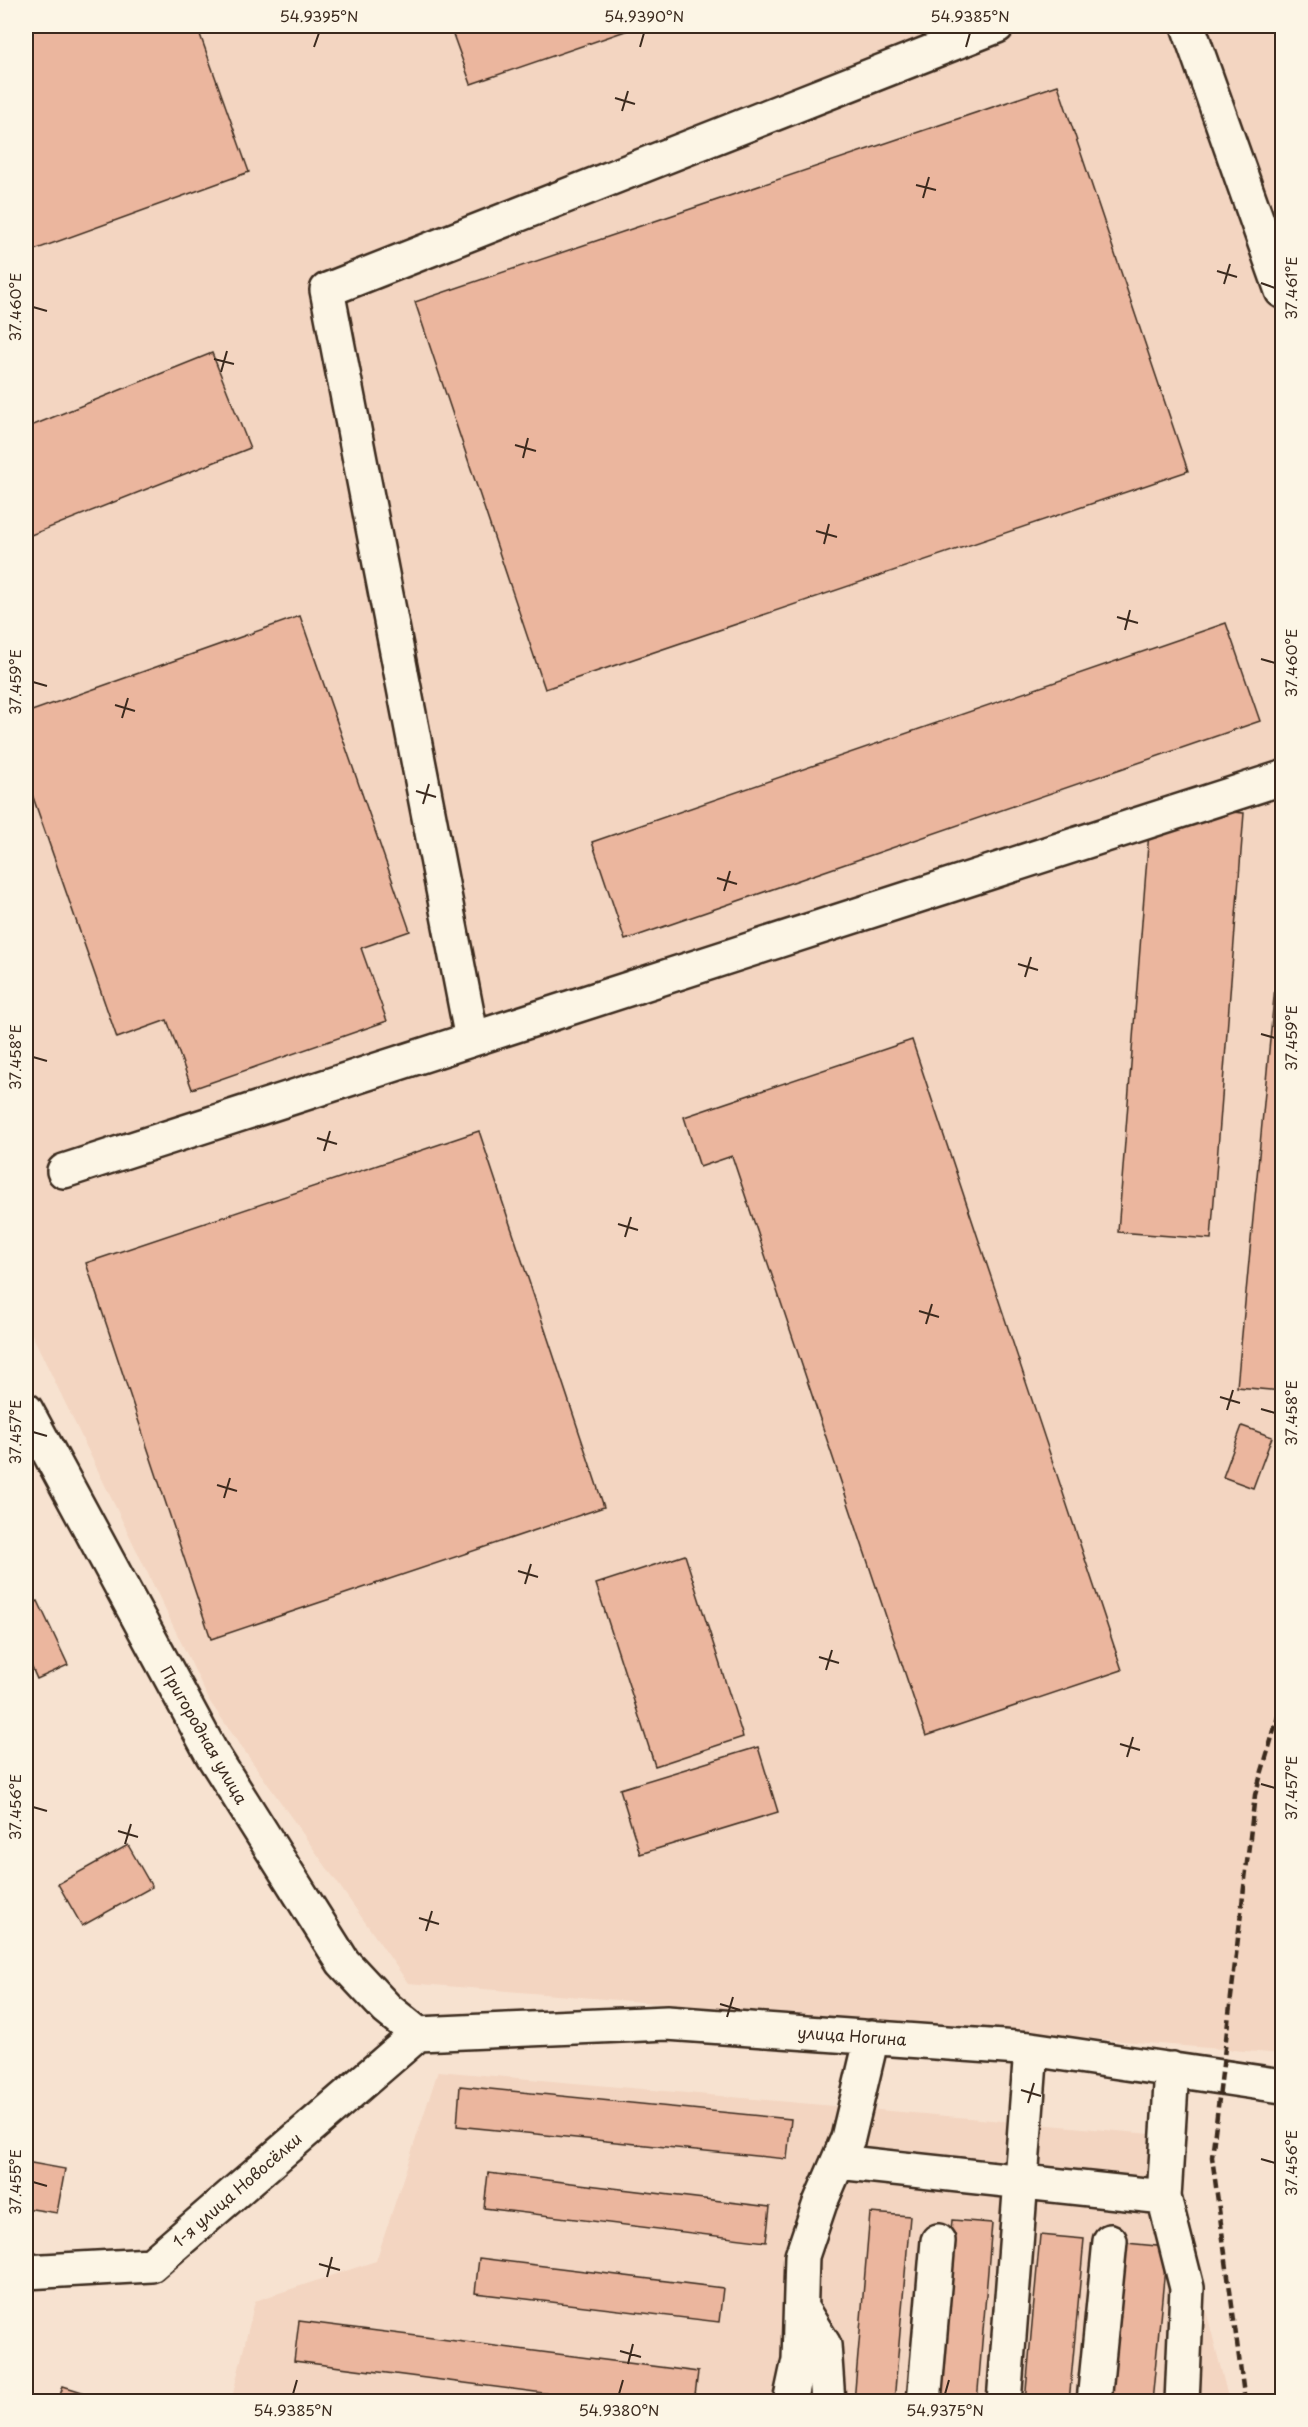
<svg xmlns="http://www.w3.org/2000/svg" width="1308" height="2427" font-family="'Playpen Sans',sans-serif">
<rect width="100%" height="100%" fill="#f7e2d0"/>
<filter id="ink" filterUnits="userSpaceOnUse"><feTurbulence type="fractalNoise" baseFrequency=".0167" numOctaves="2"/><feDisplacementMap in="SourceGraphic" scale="12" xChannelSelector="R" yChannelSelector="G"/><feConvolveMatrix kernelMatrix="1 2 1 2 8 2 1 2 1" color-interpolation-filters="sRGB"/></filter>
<g filter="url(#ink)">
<path fill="#f3d5c1" d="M26 26H1282V2054L408 1983 210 1702 26 1322Z
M438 2071 1162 2135 1229 2401 231 2402 255 2301 376 2261Z"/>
<path fill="#ebb69e" stroke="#3b2a1e" stroke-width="1.5" d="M26 26H197L249 172 26 253Z
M450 26H640L471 84Z
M1058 85 1188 471 545 689 415 302Z
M212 353 250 448 26 537V428Z
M300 616 410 931 361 948 387 1021 192 1089 167 1020 117 1038 26 777V713Z
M1226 623 1260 721 625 940 592 842Z
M1151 806 1244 813 1211 1239 1118 1232Z
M1282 913V1391L1237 1387Z
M912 1040 1122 1670 926 1736 732 1156 700 1167 684 1117Z
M479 1131 604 1507 211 1639 86 1263Z
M1242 1426 1272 1437 1253 1488 1223 1477Z
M685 1555 743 1737 655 1766 596 1584Z
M38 1601 68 1665 37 1679 26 1654V1606Z
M758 1747 778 1812 640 1854 620 1789Z
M128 1845 152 1887 82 1926 58 1884Z
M460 2086 791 2119 787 2159 457 2126Z
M26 2162 65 2169 57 2213 26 2208Z
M488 2173 770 2207 766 2242 484 2208Z
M870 2213 910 2216 894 2402H854Z
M952 2220 992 2223 977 2402H937Z
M1040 2235 1084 2239 1069 2402H1025Z
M1126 2243 1167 2247 1152 2402H1110Z
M479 2258 723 2288 719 2322 475 2293Z
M299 2321 698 2372 694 2402H613L294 2361Z
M63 2386 114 2402H58Z"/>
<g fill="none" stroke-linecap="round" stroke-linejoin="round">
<defs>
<path id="minor" d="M1188 26 1282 291
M472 1039 327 290 997 26
M64 1171 1282 778
M26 1410 212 1754 343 1962 387 2009 418 2034
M418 2034 667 2023 1031 2049 1282 2086
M1172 2069 1164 2197 1187 2288 1182 2402
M838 2162 1164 2197
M26 2272 151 2265 418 2034
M801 2308 824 2345 828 2402
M790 2402 799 2360 802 2256 820 2203 848 2138 872 2037
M924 2402 938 2241
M1004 2402 1031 2049
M1094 2402 1110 2241"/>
</defs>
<use href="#minor" stroke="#3b2a1e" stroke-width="38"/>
<use href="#minor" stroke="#fcf5e5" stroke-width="33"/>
<path stroke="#3b2a1e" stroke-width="4.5" stroke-dasharray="9 4.5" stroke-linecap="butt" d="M1245 2402 1212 2157 1255 1795 1282 1703"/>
</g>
</g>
<path fill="none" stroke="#3b2a1e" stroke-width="2" d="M314 47 319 33M640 47 644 33M966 47 970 33M615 98 635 104M622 111 628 91M916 185 936 190M923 198 929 177M1217 271 1237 277M1261 283 1275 288M1224 284 1230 264M33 307 47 311M214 359 234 364M221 372 227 351M515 445 536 451M523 458 528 438M816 531 837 537M824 544 829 524M1117 617 1138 623M1125 630 1130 610M1261 659 1275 663M33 682 47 686M115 705 135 711M122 718 128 698M416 791 436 797M423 804 429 784M717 878 737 884M724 891 730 871M1018 964 1038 970M1025 977 1031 957M1261 1034 1275 1038M33 1057 47 1061M317 1138 337 1144M324 1151 330 1131M618 1224 638 1230M625 1237 631 1217M919 1311 939 1317M926 1324 932 1304M1220 1397 1240 1403M1261 1409 1275 1413M1227 1410 1233 1390M33 1432 47 1436M217 1485 237 1491M224 1498 230 1478M518 1571 538 1577M525 1584 531 1564M819 1657 839 1663M826 1670 832 1650M1120 1744 1140 1750M1127 1757 1133 1737M1261 1784 1275 1788M33 1807 47 1811M118 1831 138 1837M125 1844 131 1824M419 1918 439 1924M426 1931 432 1911M720 2004 740 2010M727 2017 733 1997M1021 2090 1041 2096M1028 2103 1034 2083M1261 2159 1275 2163M33 2182 47 2186M319 2264 340 2270M327 2277 332 2257M620 2351 641 2357M628 2364 633 2344M293 2394 297 2380M619 2394 623 2380M945 2394 949 2380"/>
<g text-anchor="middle" stroke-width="6" stroke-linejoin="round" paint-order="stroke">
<g font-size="16" fill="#3b2a1e" stroke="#fcf5e5">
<text transform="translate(204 1735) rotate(60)" y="6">Пригородная улица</text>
<text transform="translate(852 2036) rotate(4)" y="6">улица Ногина</text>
<text transform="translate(237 2190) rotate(-41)" y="6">1-я улица Новосёлки</text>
</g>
</g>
<rect width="1308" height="2427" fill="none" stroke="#fcf5e5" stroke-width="66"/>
<rect x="33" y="33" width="1242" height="2361" fill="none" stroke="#3b2a1e" stroke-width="2"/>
<g font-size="15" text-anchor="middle" fill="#3b2a1e">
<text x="319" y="22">54.9395°N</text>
<text x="644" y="22">54.9390°N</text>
<text x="970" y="22">54.9385°N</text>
<text transform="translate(1292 288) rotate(-90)" y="5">37.461°E</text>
<text transform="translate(16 307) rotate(-90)" y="5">37.460°E</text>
<text transform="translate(1292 663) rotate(-90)" y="5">37.460°E</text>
<text transform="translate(16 682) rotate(-90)" y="5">37.459°E</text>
<text transform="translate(1292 1038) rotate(-90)" y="5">37.459°E</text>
<text transform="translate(16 1057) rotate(-90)" y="5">37.458°E</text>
<text transform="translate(1292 1413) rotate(-90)" y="5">37.458°E</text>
<text transform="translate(16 1432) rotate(-90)" y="5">37.457°E</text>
<text transform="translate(1292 1788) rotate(-90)" y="5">37.457°E</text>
<text transform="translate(16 1807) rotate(-90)" y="5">37.456°E</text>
<text transform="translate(1292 2163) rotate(-90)" y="5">37.456°E</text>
<text transform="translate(16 2182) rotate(-90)" y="5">37.455°E</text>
<text x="293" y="2416">54.9385°N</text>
<text x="619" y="2416">54.9380°N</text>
<text x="945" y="2416">54.9375°N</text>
</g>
</svg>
